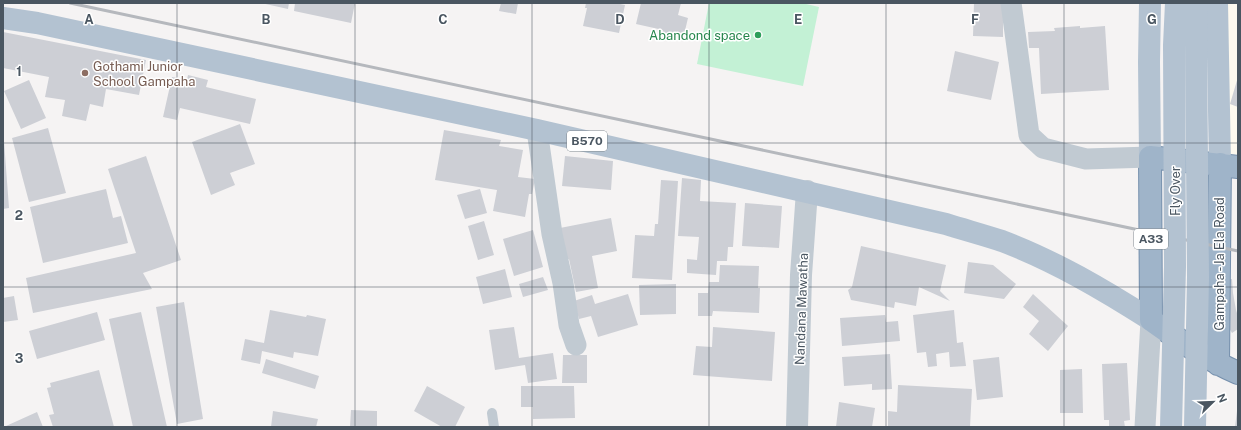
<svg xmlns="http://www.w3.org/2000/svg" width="1241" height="430" font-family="'Public Sans',sans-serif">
<rect width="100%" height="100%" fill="#f5f3f3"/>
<path fill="#fdf9ef" d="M1217 3H1238V167L1220 164Z"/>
<path fill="#c3f1d5" d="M709 3H802L819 7 803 86 697 64Z"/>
<path fill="#cdcfd5" d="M261 3H289L288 9Z
M295 3H355L351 23 294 11Z
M501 3H518L516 14 499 11Z
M586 3H615L625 5 619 33 583 26 587 8H585Z
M641 3H681L678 15 688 18 683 39 663 34V30L636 24Z
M974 3H1003V37L973 36Z
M1080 26V28L1105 26 1109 90 1041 94 1039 48H1029L1028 32 1055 31 1054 28Z
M3 32 146 60 139 95 106 89 103 107 90 104 86 121 62 116 65 100 45 97 49 77 3 68Z
M955 51 999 62 991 100 947 91Z
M188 75 208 80 206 87 256 99 250 124 180 108 177 120 163 117 172 77 187 80Z
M1238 77V107L1230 104Z
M29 80 46 118 21 129 4 91Z
M240 124 255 164 230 173 235 185 211 195 192 142Z
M48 128 66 193 29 202 12 138Z
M444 130 501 140 499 146 523 150 518 177 535 179 532 194H529L525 217 493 211 497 190 435 180Z
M3 141H4L9 208 3 209Z
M146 156 181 260 143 273 152 289 33 313 26 278 136 253 108 169Z
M565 156 613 161 611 190 562 186Z
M682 178 701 180 700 201 736 203 733 247H728L727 261H717L716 275 687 273V259L697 260 699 237 678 236Z
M661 180 678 181 672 280 632 278 635 235 654 236 655 224H658Z
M106 189 113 218 121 216 128 243 43 263 30 207Z
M480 189 487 213 465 219 457 195Z
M745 203 782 206 779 248 742 246Z
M611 218 617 251 592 256 598 288 576 292 569 259 567 260 560 228Z
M484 221 494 255 478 260 468 226Z
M533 230 543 267 514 276 503 239Z
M861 246 946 265 940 291 950 301 919 287 916 306 895 302 894 308 851 300 848 290 852 287Z
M968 262 993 265 1016 284 1004 299 964 293Z
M720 265 759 266 758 288H760L759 313 713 311 712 316H698V293H708L709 282H719Z
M505 269 512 297 483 304 476 277Z
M543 277 548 290 523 297 519 284Z
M1232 279 1233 293 1236 310 1238 316V329L1232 333 1225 321 1220 281Z
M676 284V314L640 315 639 285Z
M628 294 638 325 598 337 591 316 579 319 574 301 592 295 595 304Z
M1033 294 1068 326 1048 351 1029 334 1039 321 1023 307Z
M14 296 18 320 3 322V298Z
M184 302 203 419 177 424 156 307Z
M270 310 306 317 307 315 326 319 318 356 294 352 293 358 262 351 260 364 241 360 245 339 264 343Z
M954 310 957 343 963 342 966 366 950 367 949 352 936 354 937 366 928 367 926 352 917 353 913 315Z
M97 312 105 340 37 359 29 331Z
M141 312 167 427H133L109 319Z
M885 315 886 322 898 321 900 341 842 346 840 318Z
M514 327 519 358 553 353 557 379 528 383 525 365 495 370 489 330Z
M713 327 775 332 772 381 693 375 696 346 712 347Z
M890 354 892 389 872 390V384L844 386 842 357Z
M563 355H587V383H562Z
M999 357 1003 397 977 400 973 360Z
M266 359 319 376 315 389 262 373Z
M1127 363 1130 420 1124 421 1125 427H1109V420H1104L1102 364Z
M1082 369 1083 413H1060V370Z
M99 370 114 427H53L49 415 54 414 47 388 51 387 50 383Z
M898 385 972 389 970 427H888V411L897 412Z
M427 386 465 407 455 427H442L414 411Z
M521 386H574L575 418 533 419V407H521Z
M839 402 875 408 872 427H836Z
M351 410 377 411V427H350Z
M273 411 318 419 316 427H271Z
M1237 411H1238V427H1235Z
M37 412 43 427H7L6 426Z"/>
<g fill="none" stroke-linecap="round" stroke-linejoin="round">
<defs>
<path id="trunk" d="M1238 167 1150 157 1151 320C1179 340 1206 359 1238 373
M1218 364 1220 164"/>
</defs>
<use href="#trunk" stroke="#7690ad" stroke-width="24"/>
<path stroke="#c1cad2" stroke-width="10" d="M492 413 494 427"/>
<path stroke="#c1cad2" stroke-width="21" d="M1011 3 1029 135 1043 148 1086 159 1150 157
M537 130 552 234 563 283 569 325 576 345
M1145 427 1151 320"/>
<path stroke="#c1cad2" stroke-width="22" d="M797 427 801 275 807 191"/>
<path stroke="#b3c2d1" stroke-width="22" d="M1150 3 1149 62 1150 157
M1217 3 1220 164
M3 18 37 23 537 130 946 224C965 230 984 235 1002 241 1055 261 1104 290 1151 320"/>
<use href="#trunk" stroke="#9fb4c9" stroke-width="22"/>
<path stroke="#b5b8bd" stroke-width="3" d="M70 3 1238 251"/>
<path stroke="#b3c2d1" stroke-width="22" d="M1171 427 1175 267 1174 45 1176 3
M1195 427 1198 277 1196 43 1197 3"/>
</g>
<path fill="none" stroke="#4a5661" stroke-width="1" stroke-opacity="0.55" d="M177 3V427M355 3V427M532 3V427M709 3V427M886 3V427M1064 3V427M3 143H1238M3 287H1238"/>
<circle fill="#2e9e5b" stroke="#fff" stroke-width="1.5" cx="758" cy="35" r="4"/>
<circle fill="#8d6e63" stroke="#fff" stroke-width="1.5" cx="85" cy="73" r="4"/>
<g text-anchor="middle" stroke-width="3" stroke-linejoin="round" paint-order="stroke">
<g fill="#fff" stroke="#808990" stroke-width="1">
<rect x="567" y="131" width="40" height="20" rx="3"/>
<rect x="1134" y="229" width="34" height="20" rx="3"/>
</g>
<g font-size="12" font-weight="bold" fill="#4a5661">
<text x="587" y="145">B570</text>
<text x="1151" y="243">A33</text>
</g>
<g font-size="13" fill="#27864d" stroke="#fff" text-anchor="end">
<text x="750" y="40">Abandond space</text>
</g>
<g font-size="13" fill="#785e54" stroke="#fff" text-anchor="start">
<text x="93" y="71">Gothami Junior<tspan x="93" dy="15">School Gampaha</tspan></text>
</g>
<g font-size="13" fill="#4a5661" stroke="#fff">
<text transform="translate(1175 191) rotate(-90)" y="5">Fly Over</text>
<text transform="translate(1219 264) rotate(-90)" y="5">Gampaha - Ja Ela Road</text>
<text transform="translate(801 309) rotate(-88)" y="5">Nandana Mawatha</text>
</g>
</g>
<g font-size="13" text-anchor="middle" font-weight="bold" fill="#4a5661" stroke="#fff" stroke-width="3" stroke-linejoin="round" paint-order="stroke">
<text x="89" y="24">A</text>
<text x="266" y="24">B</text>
<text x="443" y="24">C</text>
<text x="620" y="24">D</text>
<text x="798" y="24">E</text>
<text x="975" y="24">F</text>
<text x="1152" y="24">G</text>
<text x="19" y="76">1</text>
<text x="19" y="220">2</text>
<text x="19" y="363">3</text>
</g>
<rect width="1241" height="430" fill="none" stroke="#4a5661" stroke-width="8"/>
<g transform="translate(1213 402) rotate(67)" stroke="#ffffff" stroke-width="3" paint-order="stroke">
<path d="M0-3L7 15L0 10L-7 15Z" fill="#4a5661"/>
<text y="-6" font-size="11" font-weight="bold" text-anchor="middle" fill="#4a5661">N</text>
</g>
</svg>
